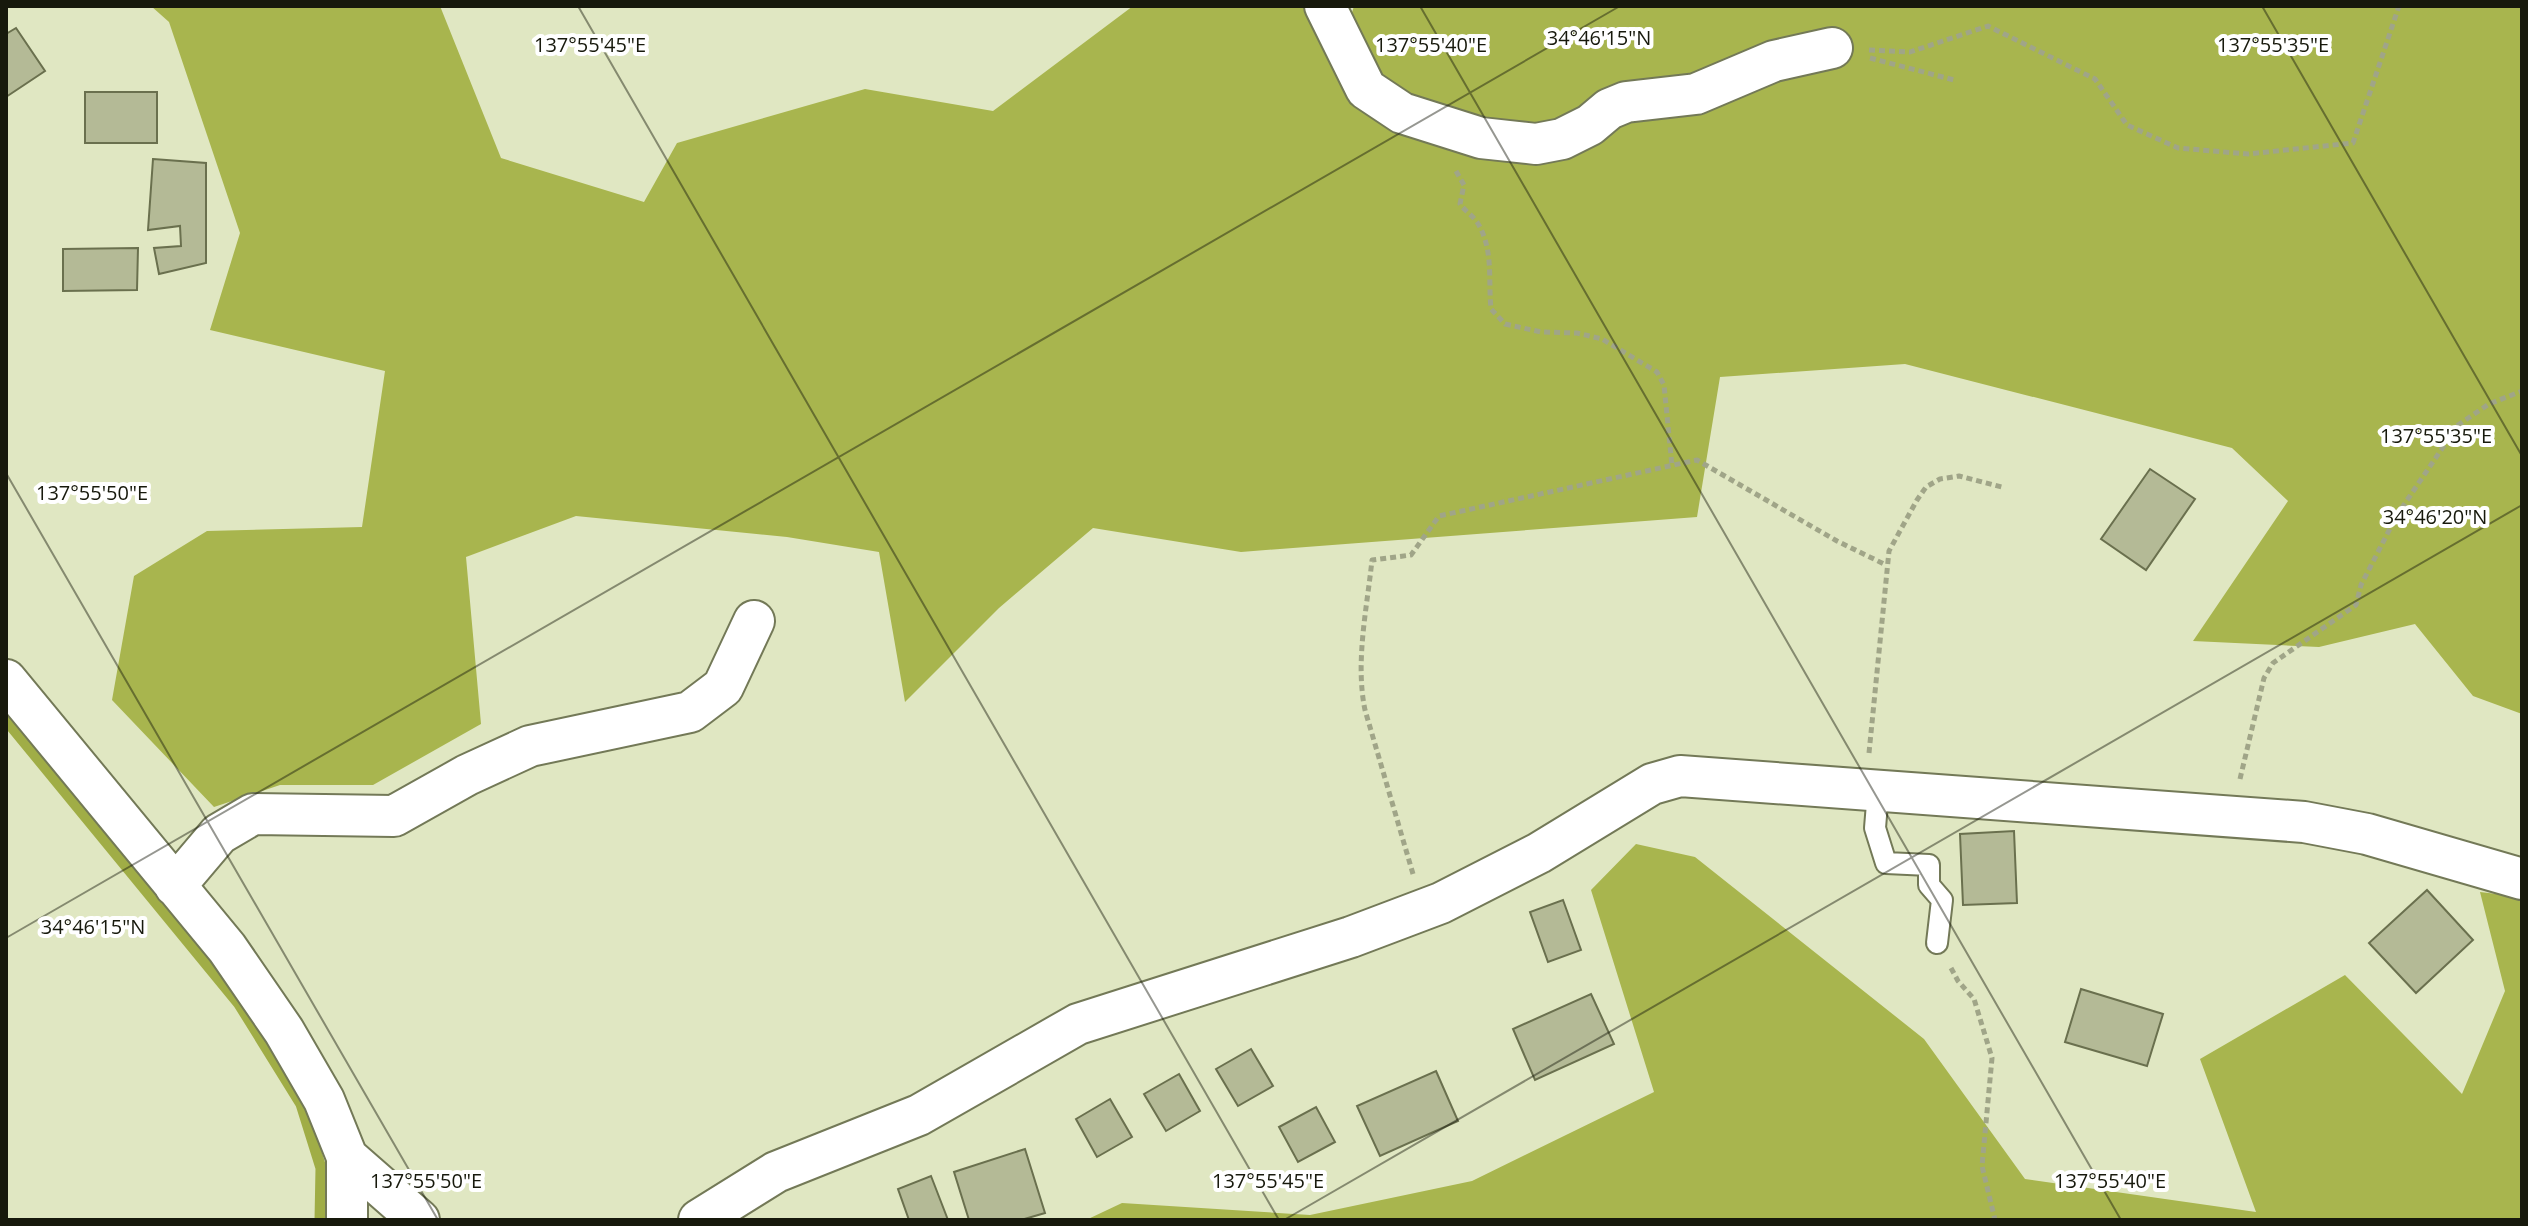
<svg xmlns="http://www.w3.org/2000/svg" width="2528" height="1226" font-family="'Open Sans',sans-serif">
<rect width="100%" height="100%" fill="#e0e7c2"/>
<path fill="#a8b54e" d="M151 6H440L501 158 644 202 677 143 865 89 993 111 1133 6H1321L1346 32 1354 6H2522V714L2473 696 2415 624 2319 647 2193 641 2288 501 2232 448 1905 364 1720 377 1697 517 1241 552 1093 528 999 608 905 702 879 552 787 537 576 516 466 557 481 724 373 785H280L214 807 112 700 134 576 207 531 362 527 385 371 210 330 240 233 169 22Z
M1636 844 1695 857 1924 1039 2025 1179 2256 1212 2200 1059 2345 975 2462 1094 2505 991 2480 892 2522 897V1220H1086L1122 1203 1310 1215 1472 1181 1654 1092 1591 890Z"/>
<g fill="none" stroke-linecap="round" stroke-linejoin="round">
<path stroke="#a0ad46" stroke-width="11" d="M6 720 239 1004 301 1104 321 1168 320 1220"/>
</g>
<path fill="#b4ba96" stroke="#6a704e" stroke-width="2" d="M16 28 45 71 6 97V34Z
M85 92H157V143H85Z
M153 159 206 163V263L159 274 154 248 181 246 180 226 148 230Z
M138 248 137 290 63 291V249Z
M2150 469 2195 499 2146 570 2101 539Z
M2014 831 2017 903 1963 905 1960 834Z
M2427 890 2473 940 2416 993 2369 943Z
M1563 900 1581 950 1548 962 1530 912Z
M2081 989 2163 1014 2147 1066 2065 1042Z
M1591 994 1614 1044 1535 1080 1513 1029Z
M1251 1049 1273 1086 1238 1106 1216 1069Z
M1436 1071 1458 1121 1380 1156 1357 1106Z
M1179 1074 1200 1111 1166 1131 1144 1094Z
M1110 1099 1132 1137 1097 1157 1076 1119Z
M1316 1107 1335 1142 1298 1162 1279 1127Z
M1025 1149 1045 1213 1021 1220H969L954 1172Z
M931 1176 948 1220H909L898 1189Z"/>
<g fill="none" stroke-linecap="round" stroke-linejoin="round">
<defs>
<path id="lane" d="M1878 791 1875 828 1886 863 1929 865V885L1942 900 1937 943"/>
<path id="street" d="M1325 6 1366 89 1402 113 1481 138 1536 144 1562 139 1590 125 1609 109 1626 102 1696 94 1774 61 1832 48
M6 680 227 948 284 1031 324 1100 347 1157V1220
M175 886 219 834 253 814 394 816 467 775 530 746 690 712 723 687 754 621
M347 1157 419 1220
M699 1220 776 1172 919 1115 1078 1024 1351 937 1441 903 1539 853 1652 784 1680 776 2304 822 2367 834 2522 879"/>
</defs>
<use href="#lane" stroke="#737957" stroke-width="24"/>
<use href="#street" stroke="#737957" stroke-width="44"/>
<path stroke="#a0a588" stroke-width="5" stroke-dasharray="6 4" stroke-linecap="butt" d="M1869 50 1910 52 1988 26 2095 79 2127 125 2178 148 2248 154 2353 143 2399 6
M1870 58 1954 80
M1456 171 1464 185 1460 204C1465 211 1472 215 1477 222 1494 249 1488 279 1491 309L1505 324 1541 332 1577 333 1602 339 1657 372 1664 385 1672 466
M1869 753 1889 551 1917 500 1926 487 1940 479 1959 476 2002 487
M2240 779 2264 678 2273 663 2356 605 2361 585 2397 515 2458 425 2489 404 2522 391
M1413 874 1365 710C1355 662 1367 608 1372 560L1411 555 1439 516 1697 460 1837 541 1886 565
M1951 968 1958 981 1974 999 1992 1058 1982 1166 1995 1220"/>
<use href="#lane" stroke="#fff" stroke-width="20"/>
<use href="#street" stroke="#fff" stroke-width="40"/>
</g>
<path fill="none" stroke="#17190c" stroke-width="2" stroke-opacity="0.45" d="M578 6 1279 1220M1420 6 2121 1220M2262 6 2522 456M6 473 438 1220M6 938 1620 6M1284 1220 2522 505"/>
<g font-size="20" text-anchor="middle" fill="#17190c" stroke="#fff" stroke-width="8" stroke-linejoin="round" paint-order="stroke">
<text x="1599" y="45">34°46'15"N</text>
<text x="1431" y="52">137°55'40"E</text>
<text x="2273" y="52">137°55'35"E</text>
<text x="590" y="52">137°55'45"E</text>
<text x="2436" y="443">137°55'35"E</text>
<text x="92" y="500">137°55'50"E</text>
<text x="2435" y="524">34°46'20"N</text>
<text x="93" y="934">34°46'15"N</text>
<text x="426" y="1188">137°55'50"E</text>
<text x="1268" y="1188">137°55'45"E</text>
<text x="2110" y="1188">137°55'40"E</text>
</g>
<rect width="2528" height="1226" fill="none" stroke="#17190c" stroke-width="16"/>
</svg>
